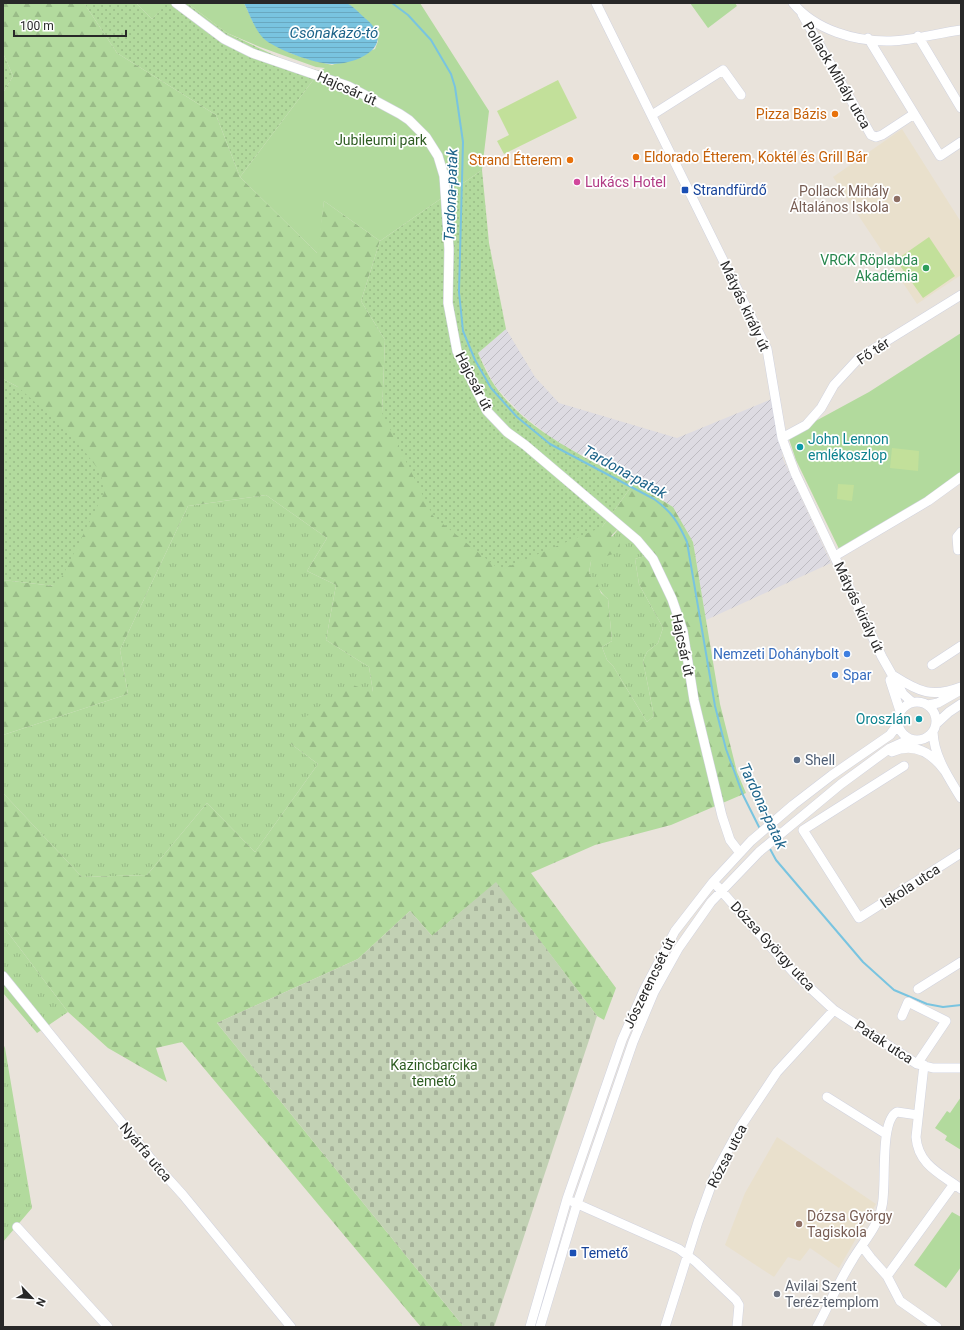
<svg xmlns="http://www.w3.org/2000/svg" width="964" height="1330" font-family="Roboto,sans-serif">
<defs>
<pattern id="industrial-furrows" width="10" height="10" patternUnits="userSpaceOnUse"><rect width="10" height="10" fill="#dddbe2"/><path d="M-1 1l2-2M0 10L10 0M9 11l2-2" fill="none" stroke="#bebcc2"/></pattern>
<pattern id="grass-tufts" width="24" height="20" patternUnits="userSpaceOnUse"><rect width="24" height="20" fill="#b2da9d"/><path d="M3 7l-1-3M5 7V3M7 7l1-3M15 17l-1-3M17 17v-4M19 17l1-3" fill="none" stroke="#99bb87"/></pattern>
<pattern id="forest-firs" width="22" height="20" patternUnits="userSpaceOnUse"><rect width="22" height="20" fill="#b2da9d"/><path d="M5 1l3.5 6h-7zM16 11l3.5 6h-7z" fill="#99bb87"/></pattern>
<pattern id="cemetery-stones" width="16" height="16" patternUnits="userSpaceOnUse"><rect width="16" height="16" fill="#c2d1b4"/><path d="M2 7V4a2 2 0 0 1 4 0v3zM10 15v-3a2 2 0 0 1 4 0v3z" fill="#a7b39b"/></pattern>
<pattern id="garden-dots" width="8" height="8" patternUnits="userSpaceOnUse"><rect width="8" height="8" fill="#b2da9d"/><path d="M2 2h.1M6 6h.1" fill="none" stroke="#99bb87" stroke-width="1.8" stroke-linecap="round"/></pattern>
<pattern id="water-rules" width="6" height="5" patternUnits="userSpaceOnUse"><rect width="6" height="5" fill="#79c4e0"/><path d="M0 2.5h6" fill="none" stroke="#69a8c0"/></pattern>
</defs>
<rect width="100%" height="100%" fill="#e9e3db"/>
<path fill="url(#industrial-furrows)" d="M506 329 535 377 559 403 677 438 772 399 783 459 831 563 706 620 693 542 673 507 655 495 554 440 520 413 495 386 478 353Z"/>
<path fill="#e9e0cc" d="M902 129 961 222V275L917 304 833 177Z
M777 1137 876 1204 839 1268 810 1248 800 1261 788 1257 774 1277 725 1245 745 1193Z"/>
<path fill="url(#grass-tufts)" d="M266 495 327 538 307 571 336 585 326 640 369 667 373 692 291 744 318 764 255 852 207 803 147 875 82 877 3 793V735L128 694 120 650 188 506Z
M622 525 651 554 635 559 639 584 663 628 658 643 647 652 643 661 654 716 647 722 613 666 607 660 602 647 612 641 608 599C599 592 596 582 589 573L591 561Z
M3 926 68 1012 37 1033 3 993Z
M3 1044 5 1048 32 1208 3 1242Z"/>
<path fill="url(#forest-firs)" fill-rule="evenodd" d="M3 3H84L117 53 216 115 240 177 317 253 324 201 380 241 361 301 385 340 382 413 602 527 634 483 673 507 693 542 720 704 737 772 746 793 671 825 595 845 531 873 616 988 604 1020 597 1016 496 883 432 936 410 911 358 959 217 1023 464 1327H421L182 1042 156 1048 167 1082 108 1048 68 1012 3 926V793L82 877 147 875 207 803 255 852 318 764 291 744 304 718 350 684 373 692 369 667 326 640 336 585 307 571 327 538 266 495 188 506 120 650 128 694 3 735V580L54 586 18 387 3 379V93L13 76 3 53ZM622 525 650 554 635 559 639 584 663 628 658 643 647 652 643 661 654 716 647 722 613 666 607 660 602 647 612 641 608 599 601 593 597 583 589 573 591 561 619 552 620 544 611 536Z"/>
<path fill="url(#cemetery-stones)" d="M496 882 597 1016 494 1327H464L217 1023 358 959 410 911 432 936Z"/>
<path fill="#b2da9d" d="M136 3H167V4L152 19Z
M187 3H244L254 24 290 53 308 59 332 65 375 49 378 41 346 3H420L489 111 482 170 380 241 324 201 318 254 240 177 320 71 325 68 316 67 260 47 227 33Z
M690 3H735L737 6 708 28Z
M961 333V477L841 553 796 460 788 436 869 392Z
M961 1097V1150L945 1140 947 1136 935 1128 947 1111 950 1113Z
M952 1212 961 1217V1267L946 1288 914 1265Z"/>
<path fill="url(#garden-dots)" d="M84 3H136L152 19 167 3H187L227 33 289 62 320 71 240 177 216 115 117 53Z
M3 53 13 76 3 93Z
M482 170 489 243 506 329 478 353C483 364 488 376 495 386 529 433 585 457 634 483L602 527 500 570 433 516 382 413 385 340 361 301 380 241Z
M3 379 18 387 73 436 101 473 104 493 63 575 54 586 3 580Z"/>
<path fill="#c2e09a" d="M558 80 577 118 504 154 497 141 509 135 497 111Z
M929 237 955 276 923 298 896 260Z
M892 448 919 451 918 471 890 468Z
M838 484 854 485 852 501 837 499Z"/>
<path fill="url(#water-rules)" d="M244 3C267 3 291 3 314 3 324 3 335 2 345 3 352 4 361 15 366 19 397 45 359 64 333 64 318 65 274 49 263 38 254 28 250 15 244 3Z"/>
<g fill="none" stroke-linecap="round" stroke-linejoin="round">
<path stroke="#79c4e0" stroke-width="2" d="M392 3 408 15 431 40 451 74 455 87 463 142 459 292 463 331 475 360 491 388 517 417 550 444 654 499C672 512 678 522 687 542L715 706 726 749 743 795 760 829
M769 847 776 860 863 962 894 990 927 1004 943 1007 961 1005"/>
<defs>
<path id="minor" d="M176 3 224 39 252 53 348 86 400 114 409 120 426 137 438 156 444 176 449 249 448 303 457 351 487 411 507 432 525 445 637 540 653 559 672 599 683 631 694 700 722 816 730 840 740 853
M596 3 767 349 782 438 795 473 882 657 903 694 912 702
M793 3C815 30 856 42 891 41 914 40 938 33 961 30
M802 14 871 135 876 137 882 135 914 114
M918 36 961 108
M868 38 940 156 961 142
M652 115 723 70 741 95
M782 438 806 425 821 408 834 385 859 358 961 295
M958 550 957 537 961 532
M835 556 928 501 961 477
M932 665 961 646
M894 676C919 692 932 698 961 687
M890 680 900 711
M898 721a19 19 0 1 1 38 0a19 19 0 1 1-38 0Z
M928 705 938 703 959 691
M936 724 949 712 961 704
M933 732C934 757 949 778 961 798
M892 752C914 742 931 752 945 771
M904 766 803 830 859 918 961 853
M717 886 794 973 834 1010 917 1064 933 1068H961
M3 976 156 1165 183 1195 291 1327
M918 989 961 962
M902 1016 908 1002 946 1021 917 1064
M924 1065 916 1137C918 1165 941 1174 961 1189
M827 1097 886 1134
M573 1202 679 1249 696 1262 736 1300 739 1305 737 1327
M17 1227 108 1327
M862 1246 871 1258 887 1276 900 1301 937 1327
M887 1276 954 1184
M530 1327 567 1199 622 1040 644 990 675 931 713 882 751 841 793 805 832 775 890 735 898 724
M540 1327 577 1204 633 1042 654 992 678 949 711 902 759 852 841 784 890 748 910 739
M665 1327 698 1222 716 1172 741 1126 777 1072 834 1010
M817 1327C829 1305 839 1281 853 1259 863 1242 878 1227 882 1206 887 1186 879 1121 897 1112L918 1115"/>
</defs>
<use href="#minor" stroke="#d1d3df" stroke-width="10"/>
<use href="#minor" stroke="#fff" stroke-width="9"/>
</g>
<g fill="#e8710a" stroke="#fff" stroke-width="1.5">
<circle cx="835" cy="114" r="4"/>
<circle cx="636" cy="157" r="4"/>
<circle cx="570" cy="160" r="4"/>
</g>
<circle fill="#d1479c" stroke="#fff" stroke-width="1.5" cx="577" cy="182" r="4"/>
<g fill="#1a4fb4" stroke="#fff" stroke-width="1.5">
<rect x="681" y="186" width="8" height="8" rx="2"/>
<rect x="569" y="1249" width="8" height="8" rx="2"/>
</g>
<g fill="#8d6e63" stroke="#fff" stroke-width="1.5">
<circle cx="897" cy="199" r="4"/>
<circle cx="799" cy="1224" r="4"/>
</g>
<circle fill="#2e9e5b" stroke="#fff" stroke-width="1.5" cx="926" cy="268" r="4"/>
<g fill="#0f9aa8" stroke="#fff" stroke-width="1.5">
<circle cx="800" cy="447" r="4"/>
<circle cx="919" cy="719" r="4"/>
</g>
<g fill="#3f7fe0" stroke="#fff" stroke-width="1.5">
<circle cx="847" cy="654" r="4"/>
<circle cx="835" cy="675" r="4"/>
</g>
<circle fill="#5c6f8a" stroke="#fff" stroke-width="1.5" cx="797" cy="760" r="4"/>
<circle fill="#6b7280" stroke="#fff" stroke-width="1.5" cx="777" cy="1294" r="4"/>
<g text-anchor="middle" stroke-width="3.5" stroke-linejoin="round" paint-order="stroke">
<g font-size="14" fill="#282828" stroke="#fff">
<text transform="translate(837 75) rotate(60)" y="5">Pollack Mihály utca</text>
<text transform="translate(347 88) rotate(24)" y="5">Hajcsár út</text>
<text transform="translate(745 306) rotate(65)" y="5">Mátyás király út</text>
<text transform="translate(873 351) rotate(-34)" y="5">Fő tér</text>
<text transform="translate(474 381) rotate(63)" y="5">Hajcsár út</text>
<text transform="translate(859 607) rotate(65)" y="5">Mátyás király út</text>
<text transform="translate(683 645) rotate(78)" y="5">Hajcsár út</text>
<text transform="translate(910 886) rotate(-33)" y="5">Iskola utca</text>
<text transform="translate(773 946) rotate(47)" y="5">Dózsa György utca</text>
<text transform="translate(649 983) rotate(-64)" y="5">Jószerencsét út</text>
<text transform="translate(884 1042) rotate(33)" y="5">Patak utca</text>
<text transform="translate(146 1152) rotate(50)" y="5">Nyárfa utca</text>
<text transform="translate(727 1156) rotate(-63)" y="5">Rózsa utca</text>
</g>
<g font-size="14" fill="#c56008" stroke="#fff" text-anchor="end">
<text x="827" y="119">Pizza Bázis</text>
<text x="644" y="162" text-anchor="start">Eldorado Étterem, Koktél és Grill Bár</text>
<text x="562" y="165">Strand Étterem</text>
</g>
<g font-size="14" fill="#2d5c21" stroke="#fff">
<text x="381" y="145">Jubileumi park</text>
<text x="434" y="1070">Kazincbarcika<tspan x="434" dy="16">temető</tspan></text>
</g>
<g font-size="14" fill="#b23c85" stroke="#fff" text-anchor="start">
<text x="585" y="187">Lukács Hotel</text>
</g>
<g font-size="14" fill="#164399" stroke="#fff" text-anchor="start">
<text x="693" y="195">Strandfürdő</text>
<text x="581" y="1258">Temető</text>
</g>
<g font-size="14" fill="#785e54" stroke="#fff" text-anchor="end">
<text x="889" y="196">Pollack Mihály<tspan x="889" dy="16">Általános Iskola</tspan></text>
<text x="807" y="1221" text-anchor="start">Dózsa György<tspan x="807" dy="16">Tagiskola</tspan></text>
</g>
<g font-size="14" fill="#27864d" stroke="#fff" text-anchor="end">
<text x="918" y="265">VRCK Röplabda<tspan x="918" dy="16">Akadémia</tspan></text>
</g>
<g font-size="14" fill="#0d838f" stroke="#fff" text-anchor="start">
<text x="808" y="444">John Lennon<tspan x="808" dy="16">emlékoszlop</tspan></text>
<text x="911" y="724" text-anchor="end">Oroszlán</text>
</g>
<g font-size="14" fill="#366cbe" stroke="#fff" text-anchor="end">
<text x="839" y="659">Nemzeti Dohánybolt</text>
<text x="843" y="680" text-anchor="start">Spar</text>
</g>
<g font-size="14" fill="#4e5e75" stroke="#fff" text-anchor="start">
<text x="805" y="765">Shell</text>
</g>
<g font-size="14" fill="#5b616d" stroke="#fff" text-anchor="start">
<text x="785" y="1291">Avilai Szent<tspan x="785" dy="16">Teréz-templom</tspan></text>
</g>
<g font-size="15" font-style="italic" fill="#1c6389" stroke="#fff">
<text x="334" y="38">Csónakázó-tó</text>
<text transform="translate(451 195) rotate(-88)" y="5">Tardona-patak</text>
<text transform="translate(625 472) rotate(29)" y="5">Tardona-patak</text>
<text transform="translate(763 806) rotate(65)" y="5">Tardona-patak</text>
</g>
</g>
<rect width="964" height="1330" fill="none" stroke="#282828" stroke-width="8"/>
<g transform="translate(32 1298) rotate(115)" stroke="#ffffff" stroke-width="3" paint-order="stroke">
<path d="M0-3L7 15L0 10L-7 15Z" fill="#282828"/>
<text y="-6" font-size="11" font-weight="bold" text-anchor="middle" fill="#282828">N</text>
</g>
<path d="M14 30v6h112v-6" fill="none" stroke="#282828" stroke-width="2"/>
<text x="20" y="30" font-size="12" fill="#282828" stroke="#ffffff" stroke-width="3" paint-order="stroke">100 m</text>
</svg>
